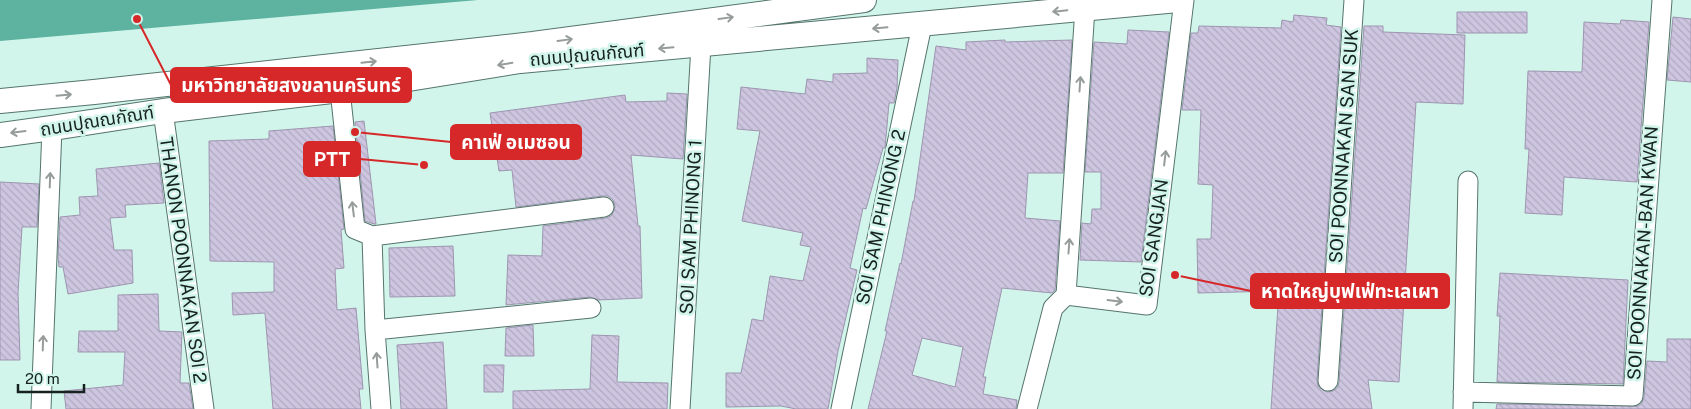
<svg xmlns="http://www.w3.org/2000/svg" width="1691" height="409" font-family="'Public Sans','Noto Sans Thai',sans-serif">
<defs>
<pattern id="building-back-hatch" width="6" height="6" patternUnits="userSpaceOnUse" patternTransform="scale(1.25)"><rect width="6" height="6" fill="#cec6e1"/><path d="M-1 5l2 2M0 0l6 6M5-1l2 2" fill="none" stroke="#b0aac1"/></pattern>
</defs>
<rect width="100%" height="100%" fill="#d2f5eb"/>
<path fill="#5db2a0" d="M0 0H478L0 41Z"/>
<path fill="url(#building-back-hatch)" stroke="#9d95af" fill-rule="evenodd" d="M1457 12H1527V33H1457Z
M1294 15 1327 18 1326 25 1341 27 1317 380 1318 386 1327 392 1333 391 1338 387 1339 382 1364 26H1383V32L1465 35 1463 104 1416 102 1399 382 1368 380 1372 409H1271L1279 291 1198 293 1197 239H1211L1213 185 1198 184 1201 110H1182L1191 33H1198L1199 26 1281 28 1282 20 1293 22Z
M1673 17 1691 19V82L1667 80Z
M1621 20 1649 22 1637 182 1564 177 1562 215 1525 213 1529 149H1525L1528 71 1582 72 1584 22 1620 24Z
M1128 30 1169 32 1141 262 1080 260 1082 223 1091 224 1092 209H1101V172H1085L1094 42 1127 44Z
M1005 40V42L1072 40 1063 173H1028L1025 218 1060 221 1055 290 1052 293 1002 288 983 377H986L983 394 1017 400 1016 409H868L887 331H885L900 263 901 264 913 201H914L936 46 966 50V42ZM922 338 963 347 955 387 912 375Z
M867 58 898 60 897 88 894 103H889L885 148H883L866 209 863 208 850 268 857 270 838 351 828 409H796L781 406 726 407V373H741L752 319 763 321 770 276 803 281 811 247 800 245 803 233 742 221 760 131 737 129 741 87 805 94 807 79 833 82V74L867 73Z
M667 93 687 94 683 159 631 155 638 226H640L642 298 598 300 590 297 506 305 508 255 542 256 543 226 606 218 611 216 614 211 615 206 613 200 608 196H603L516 207 512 170 499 171 490 113 625 95 626 102 667 101Z
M364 121 376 224H374L365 221 355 122Z
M333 126 344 229 341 230 344 268 335 269 337 310 356 308 363 389H359L361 409H273L265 313 233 315 232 293 274 292V262L210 261 209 141 269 139V131Z
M159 163 164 203 125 205 126 217 110 218 114 250H132L133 283 68 294 63 267H59L58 257 60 217 80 215 79 197 98 196 96 169Z
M0 182 39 184 37 227H22L18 293 20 360H0Z
M453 246 455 296 390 297 389 248Z
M1500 273 1628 280 1623 384 1497 382 1500 316H1497Z
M158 294 159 331 182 332 180 383H189L193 409H66L64 391 123 385 125 352H78L79 331H118V295Z
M533 325 534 356H505L506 328Z
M592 335 619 336 617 382 668 383 667 409H513V391L590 389Z
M1667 339H1691V409H1496L1497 404 1638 406 1642 403 1644 397 1647 361 1667 362Z
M443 342 447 409H401L397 345Z
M484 365H504L503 392H484Z"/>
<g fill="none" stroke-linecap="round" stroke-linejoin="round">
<defs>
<path id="minor" d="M340 90 355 229 372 236 375 330 381 409
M163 111 204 409
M372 236 604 207
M1066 295 1147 305 1184 0
M1066 295 1085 8
M375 330 591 308
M1328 381 1354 0
M1463 392 1633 396 1662 0
M41 409 52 128
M680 409 701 45
M841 409 922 25
M1027 409 1053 308 1066 295
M1463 409 1468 181"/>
<path id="tertiary" d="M0 101 94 92 533 44 864 0
M0 135 52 128 163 111 340 90 520 61 1178 0"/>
</defs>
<use href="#minor" stroke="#55746c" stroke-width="21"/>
<use href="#tertiary" stroke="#55746c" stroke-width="26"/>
<use href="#minor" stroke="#fff" stroke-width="19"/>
<use href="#tertiary" stroke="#fff" stroke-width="24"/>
</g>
<defs><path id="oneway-shaft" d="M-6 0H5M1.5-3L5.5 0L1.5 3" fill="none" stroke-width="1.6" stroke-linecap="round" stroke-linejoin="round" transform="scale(1.25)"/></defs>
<g stroke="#969c9a">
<use href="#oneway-shaft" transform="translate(1060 11) rotate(174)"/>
<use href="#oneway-shaft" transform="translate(726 18) rotate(-8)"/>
<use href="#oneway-shaft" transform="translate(880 28) rotate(175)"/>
<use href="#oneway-shaft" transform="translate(565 40) rotate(-8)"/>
<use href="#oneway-shaft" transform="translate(666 48) rotate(175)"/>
<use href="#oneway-shaft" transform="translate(369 62) rotate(-6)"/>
<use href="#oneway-shaft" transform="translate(505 64) rotate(171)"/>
<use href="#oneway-shaft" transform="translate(1080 84) rotate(-86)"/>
<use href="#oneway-shaft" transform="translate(64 95) rotate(-5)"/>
<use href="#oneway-shaft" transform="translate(18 132) rotate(173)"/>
<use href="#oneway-shaft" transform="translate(1165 158) rotate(-83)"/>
<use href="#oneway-shaft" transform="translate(50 180) rotate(-88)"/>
<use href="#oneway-shaft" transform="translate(353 209) rotate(-97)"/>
<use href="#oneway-shaft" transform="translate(1069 246) rotate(-86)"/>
<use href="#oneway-shaft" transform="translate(1115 301) rotate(7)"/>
<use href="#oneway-shaft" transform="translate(43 343) rotate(-88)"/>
<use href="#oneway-shaft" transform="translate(377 360) rotate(-94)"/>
</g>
<g text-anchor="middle" stroke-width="5" stroke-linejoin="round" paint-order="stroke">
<g font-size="18" fill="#16221f" stroke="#d2f5eb">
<text transform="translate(587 55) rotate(-5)" y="6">ถนนปุณณกัณฑ์</text>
<text transform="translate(97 121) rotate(-9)" y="6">ถนนปุณณกัณฑ์</text>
<text transform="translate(1344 146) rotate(-86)" y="6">SOI POONNAKAN SAN SUK</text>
<text transform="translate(881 217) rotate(-78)" y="6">SOI SAM PHINONG 2</text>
<text transform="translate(691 227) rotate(-87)" y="6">SOI SAM PHINONG 1</text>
<text transform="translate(1154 238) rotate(-82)" y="6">SOI SANGJAN</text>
<text transform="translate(1643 253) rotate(-86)" y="6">SOI POONNAKAN-BAN KWAN</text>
<text transform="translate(183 260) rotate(82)" y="6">THANON POONNAKAN SOI 2</text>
</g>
</g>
<path fill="none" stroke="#d62828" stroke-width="2" d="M137 19L171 85M355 132L451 142M424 165L360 159M1175 275L1251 291"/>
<g fill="#d62828" stroke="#d2f5eb" stroke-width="2">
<circle cx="137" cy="19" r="5"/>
<circle cx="355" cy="132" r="5"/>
<circle cx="424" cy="165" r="5"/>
<circle cx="1175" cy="275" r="5"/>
</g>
<g fill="#d62828" stroke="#d62828" stroke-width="2">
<rect x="171" y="68" width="240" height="34" rx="5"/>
<rect x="451" y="125" width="130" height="34" rx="5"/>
<rect x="304" y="142" width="56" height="34" rx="5"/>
<rect x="1251" y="274" width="198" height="34" rx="5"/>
</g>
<g font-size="19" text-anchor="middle" font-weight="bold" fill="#fff">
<text x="291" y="92">มหาวิทยาลัยสงขลานครินทร์</text>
<text x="516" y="149">คาเฟ่ อเมซอน</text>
<text x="332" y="166">PTT</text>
<text x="1350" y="298">หาดใหญ่บุฟเฟ่ทะเลเผา</text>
</g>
<path d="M18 384v8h66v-8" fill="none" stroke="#16221f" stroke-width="2.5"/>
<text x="25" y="384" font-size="15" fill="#16221f" stroke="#d2f5eb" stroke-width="4" paint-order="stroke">20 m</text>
</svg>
